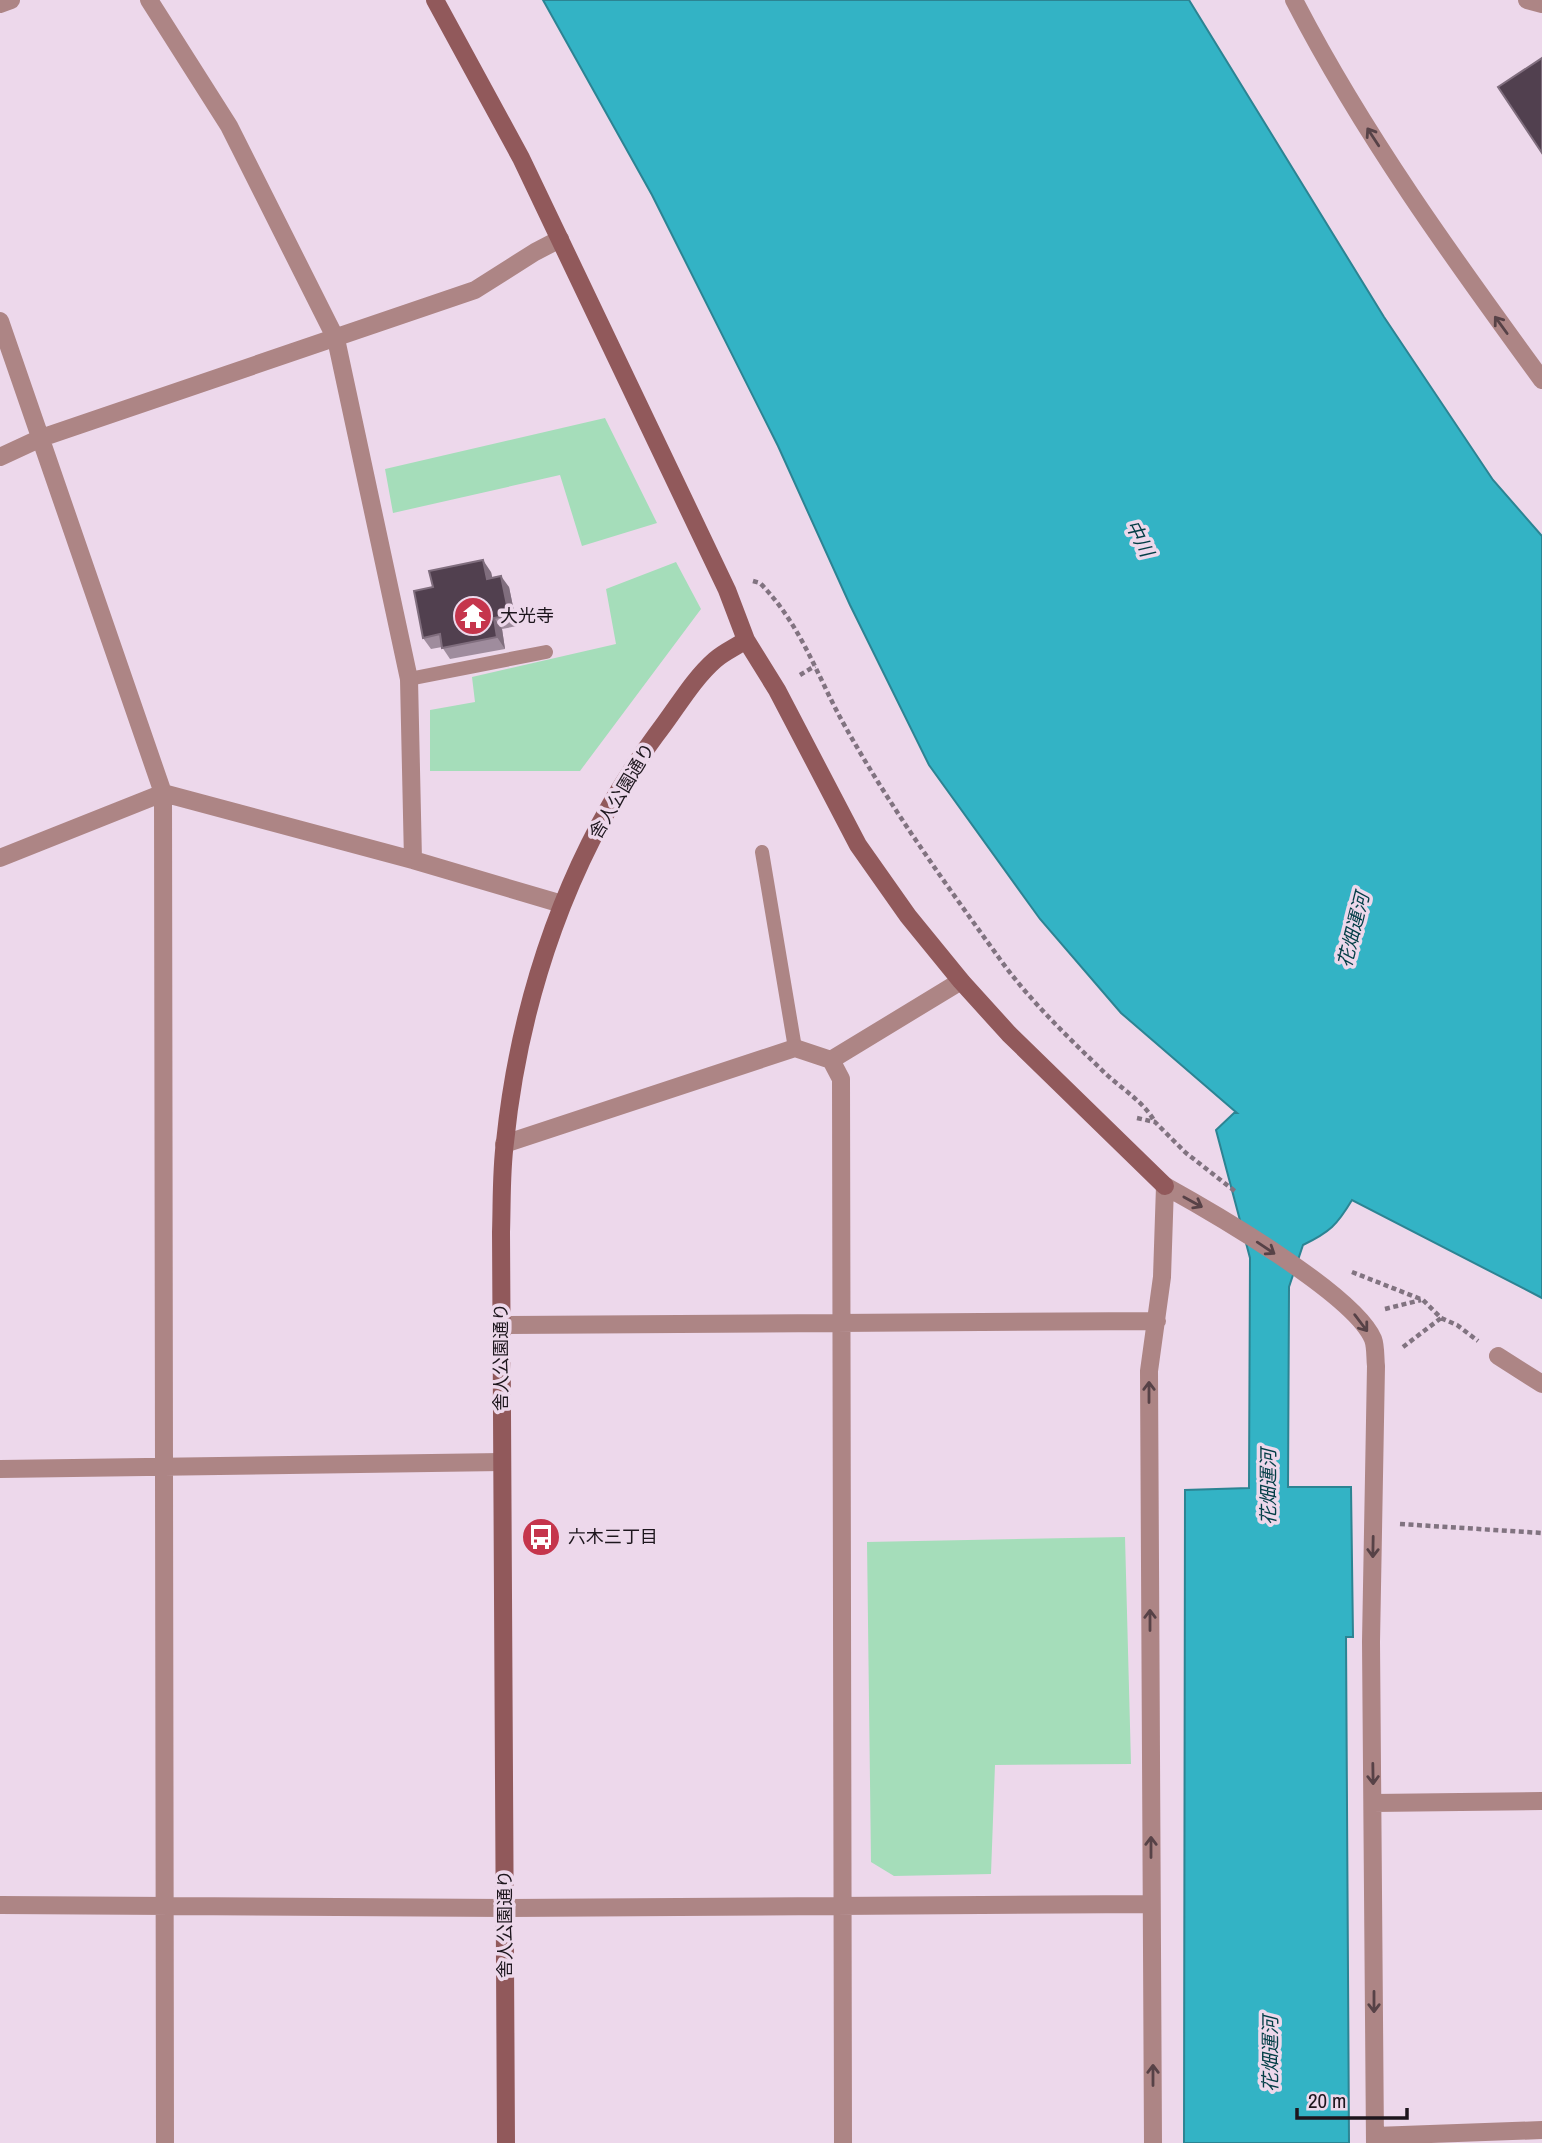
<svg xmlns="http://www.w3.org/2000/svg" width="1542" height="2143" font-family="'Archivo Narrow','Noto Sans JP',sans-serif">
<rect width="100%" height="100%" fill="#edd8eb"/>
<path fill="#a5ddba" d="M605 418 657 523 582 546 560 475 393 513 385 469Z
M676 562 701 609 580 771H430V710L475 702 472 677 616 644 606 589Z
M1125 1537 1131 1764 995 1765 991 1874 894 1876 871 1862 867 1542Z"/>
<path fill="#33b3c5" stroke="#2c8493" stroke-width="2" d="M543 0H1189L1384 317 1493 480 1542 536V1298L1352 1200C1337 1225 1330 1232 1303 1245L1289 1287 1288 1487H1351L1353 1637H1346L1349 2143H1184L1185 1490 1249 1488 1250 1258 1216 1130 1234 1113H1237L1121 1013 1040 919 929 765 850 605 778 446 652 195Z"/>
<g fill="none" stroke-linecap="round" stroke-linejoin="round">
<path stroke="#817380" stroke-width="4.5" stroke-dasharray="5 3.5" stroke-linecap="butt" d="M753 581 760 583C803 627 817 677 846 728 892 810 947 886 1002 962 1032 1003 1070 1039 1106 1074 1123 1090 1143 1101 1155 1122
M800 675 815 666
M1137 1118 1155 1122 1186 1153 1236 1192
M1352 1272 1423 1300 1441 1318 1457 1325 1478 1341
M1385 1309 1421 1300
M1403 1347 1441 1318
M1400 1524 1542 1533"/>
<path stroke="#ad8585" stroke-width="14" d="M409 679 546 652
M762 852 795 1048"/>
<path stroke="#ad8585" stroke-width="18" d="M149 0 229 126 336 339 409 679 413 860
M1294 0C1363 134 1453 258 1542 380
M1527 0 1542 4
M0 4 11 0
M0 321 163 793 165 2143
M0 457 41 438 475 290 535 252 560 239
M0 858 163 793 413 860 562 904
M831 1060 961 981
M504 1144 795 1048 831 1060 841 1079 843 2143
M501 1325 1157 1321
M1498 1356 1542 1384
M0 1469 502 1462
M1373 1803 1542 1801
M0 1905 505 1908 1151 1904
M1375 2136 1542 2130
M1153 2143 1149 1371 1162 1277 1165 1186C1212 1212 1354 1294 1373 1339 1376 1347 1375 1358 1376 1366L1371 1642 1375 2143"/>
<path stroke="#91595b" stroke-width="18" d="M435 0 521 158 727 590 746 640 777 690 858 845 908 916 961 981 1009 1034 1165 1186
M506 2143 501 1232C502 1203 501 1172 505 1142 520 997 569 853 656 735 675 711 692 680 715 660 724 652 736 647 746 640"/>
</g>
<path fill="#9f8c9d" d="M491 572 492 577 509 587 517 626 502 629 505 649 450 659 442 647 431 649 423 638 433 587Z"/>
<path fill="#806e7e" d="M483 560 491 572 495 590 487 579Z
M501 576 509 587 517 626 509 615Z
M494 618 502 629 505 649 497 637Z"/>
<path fill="#51404f" stroke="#806e7e" stroke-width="2" d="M1542 58V153L1498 87Z
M483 560 487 579 501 576 509 615 494 618 497 637 442 648 440 634 423 638 414 591 433 587 429 571Z"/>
<defs><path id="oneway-shaft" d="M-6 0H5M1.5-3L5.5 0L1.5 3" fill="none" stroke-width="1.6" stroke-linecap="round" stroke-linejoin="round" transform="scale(1.75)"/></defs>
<g stroke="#574247">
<use href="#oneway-shaft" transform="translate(1373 137) rotate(-123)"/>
<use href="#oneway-shaft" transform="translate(1501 325) rotate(-126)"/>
<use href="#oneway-shaft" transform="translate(1193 1202) rotate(29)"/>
<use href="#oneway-shaft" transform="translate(1266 1248) rotate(34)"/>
<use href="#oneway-shaft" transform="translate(1361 1323) rotate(53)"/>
<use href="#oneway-shaft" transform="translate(1149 1392) rotate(-90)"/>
<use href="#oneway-shaft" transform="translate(1373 1547) rotate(91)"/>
<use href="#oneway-shaft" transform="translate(1150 1620) rotate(-90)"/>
<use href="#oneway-shaft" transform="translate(1373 1774) rotate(89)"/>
<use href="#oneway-shaft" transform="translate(1151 1847) rotate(-90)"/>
<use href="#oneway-shaft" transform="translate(1374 2002) rotate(90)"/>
<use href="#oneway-shaft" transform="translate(1153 2075) rotate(-90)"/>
</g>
<defs>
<symbol id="temple-disc" viewBox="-11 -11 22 22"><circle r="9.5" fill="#c5354c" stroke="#edd8eb"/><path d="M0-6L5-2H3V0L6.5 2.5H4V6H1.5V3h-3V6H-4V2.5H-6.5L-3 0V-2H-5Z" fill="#fff"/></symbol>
<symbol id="bus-disc" viewBox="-11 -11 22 22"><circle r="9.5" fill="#c5354c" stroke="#edd8eb"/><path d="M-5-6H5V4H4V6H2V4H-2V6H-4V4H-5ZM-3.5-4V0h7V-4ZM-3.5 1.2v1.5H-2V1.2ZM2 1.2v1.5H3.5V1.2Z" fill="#fff"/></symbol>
</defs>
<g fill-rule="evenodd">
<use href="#temple-disc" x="451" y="594" width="44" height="44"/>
<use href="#bus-disc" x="519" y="1515" width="44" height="44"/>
</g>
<g text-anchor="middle" stroke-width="7" stroke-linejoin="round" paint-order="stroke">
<g font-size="18" fill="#1d161d" stroke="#edd8eb" text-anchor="start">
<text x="500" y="622">大光寺</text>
<text x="568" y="1543">六木三丁目</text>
</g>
<g font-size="18" fill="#1d161d" stroke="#edd8eb">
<text transform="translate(622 791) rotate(-59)" y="6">舎人公園通り</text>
<text transform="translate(501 1357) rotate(-90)" y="6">舎人公園通り</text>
<text transform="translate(505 1924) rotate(-90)" y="6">舎人公園通り</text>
</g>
<g font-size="19" font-style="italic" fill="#023d45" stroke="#edd8eb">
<text transform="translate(1140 538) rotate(63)" y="7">中川</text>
<text transform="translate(1353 930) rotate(-76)" y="7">花畑運河</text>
<text transform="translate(1268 1487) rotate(-90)" y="7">花畑運河</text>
<text transform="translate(1270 2054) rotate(-90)" y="7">花畑運河</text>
</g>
</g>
<path d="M1297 2108v10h110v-10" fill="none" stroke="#1d161d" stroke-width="3.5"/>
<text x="1308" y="2108" font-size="21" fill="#1d161d" stroke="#edd8eb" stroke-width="5" paint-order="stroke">20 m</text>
</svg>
